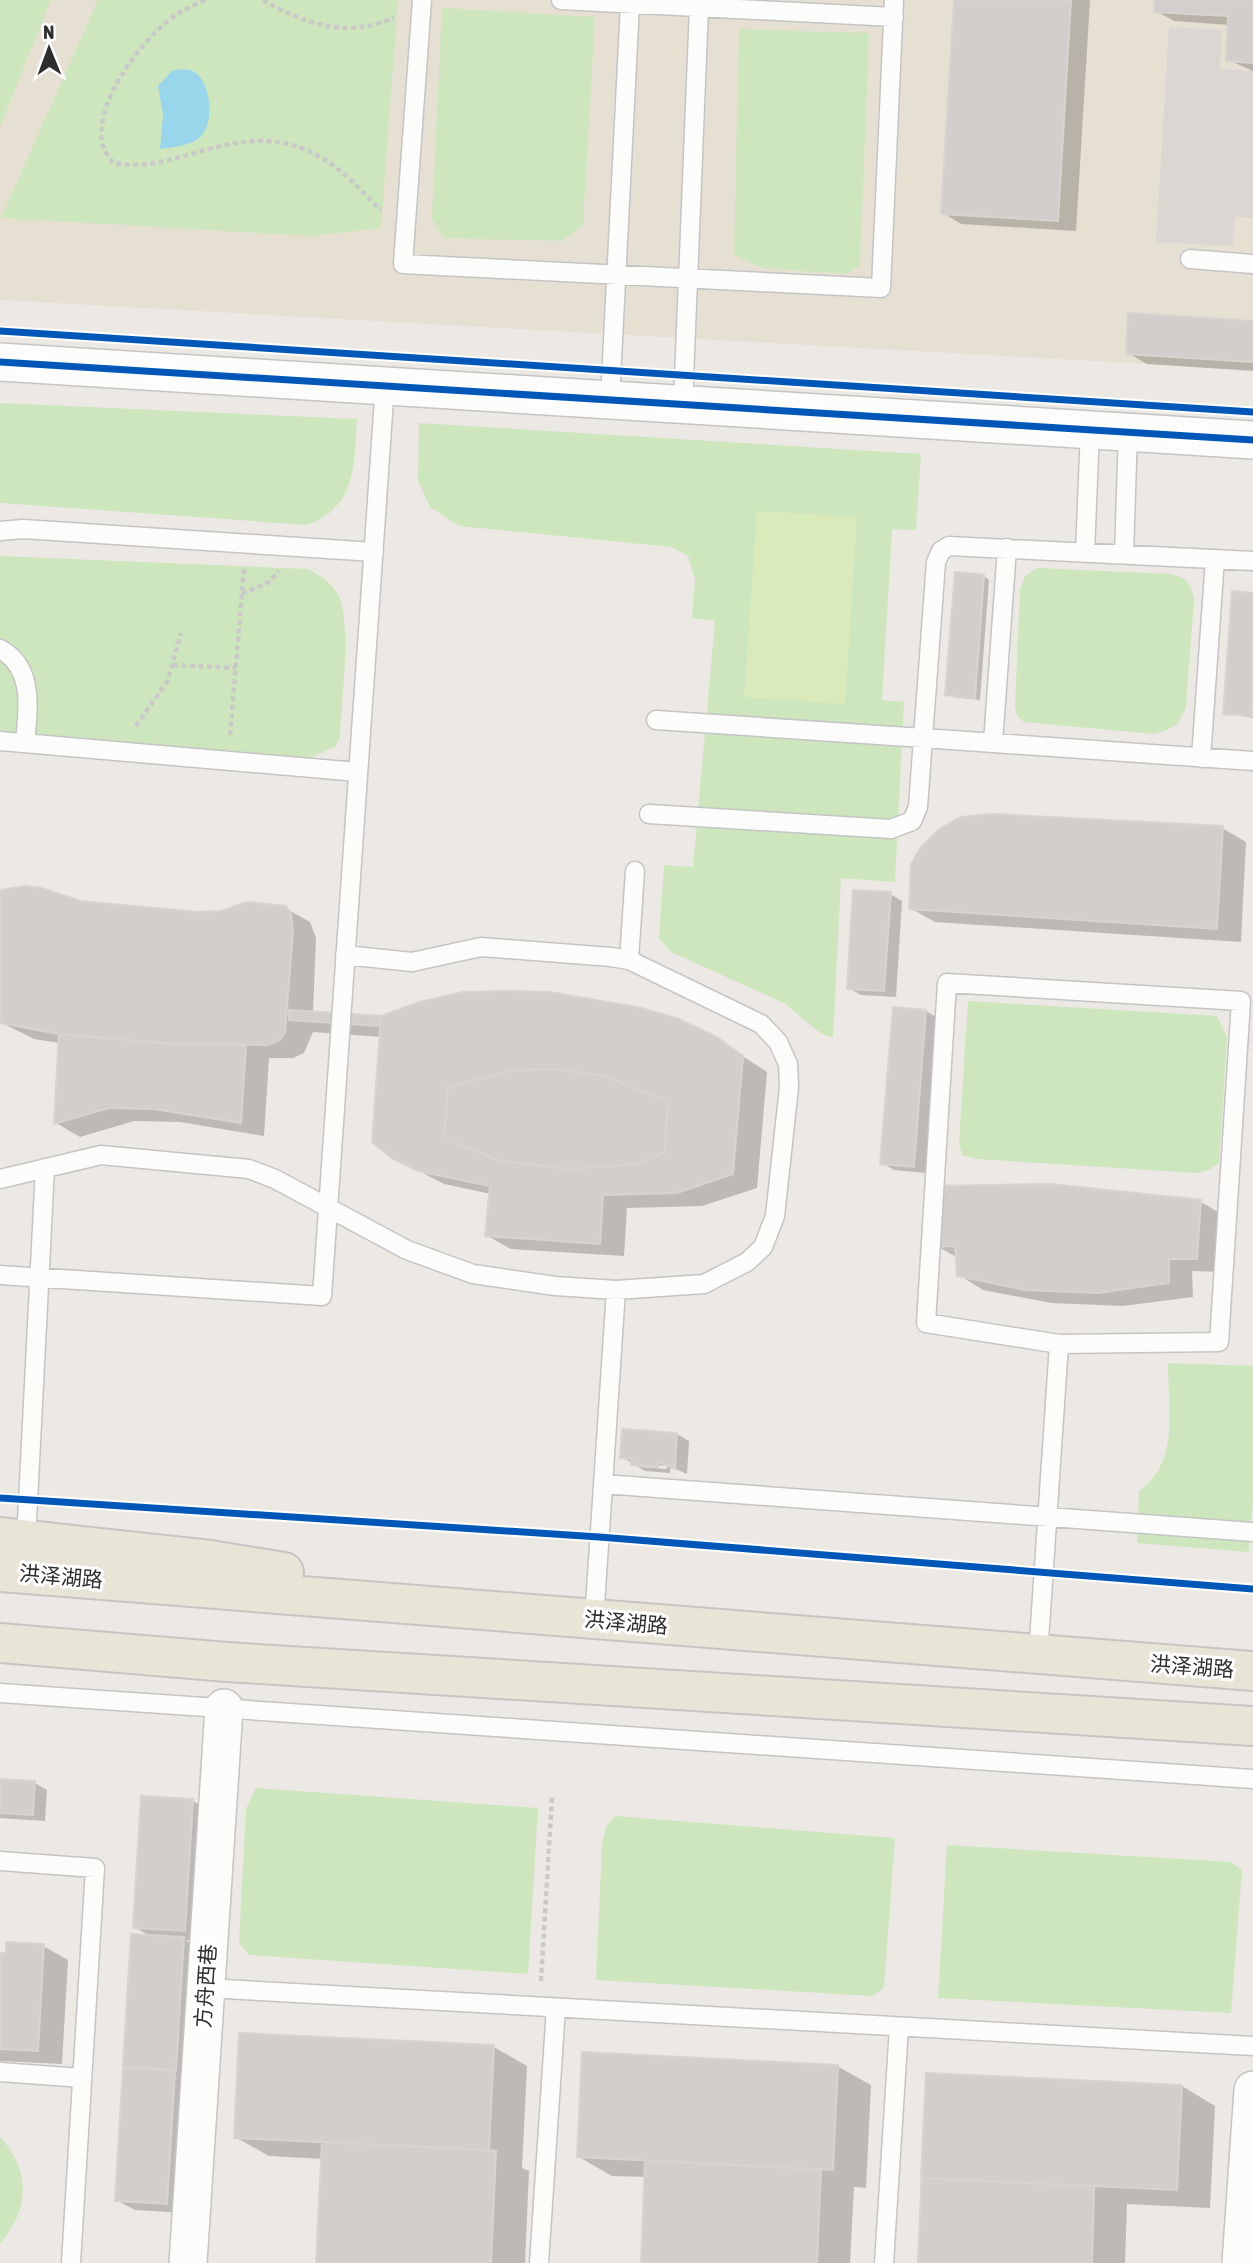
<svg xmlns="http://www.w3.org/2000/svg" width="1253" height="2263" font-family="'Asap Condensed','Noto Sans SC',sans-serif">
<rect width="100%" height="100%" fill="#ece8e4"/>
<path fill="#e6e0d3" d="M51 0H1253V370L0 300V127Z"/>
<path fill="#cee6be" d="M0 0H51L0 127Z
M98 0H398L381 228 312 236 1 218Z
M442 8 595 17 583 225 562 241 444 238 432 218Z
M739 29 869 33 860 265 847 274 762 268 734 255Z
M0 403 357 419C354 465 357 507 307 525L0 503Z
M419 423 921 454 916 530 892 529 882 700 904 702 895 882 841 878 833 1038 820 1033 784 1003 671 952 659 938 664 865 693 867 715 621 692 618 695 579 688 556 671 547 459 526 430 507 418 481Z
M0 556 307 569C321 576 332 582 339 597 352 624 341 704 340 738L335 747 307 759 0 733Z
M1037 568 1169 574C1186 577 1190 582 1194 598L1186 706C1180 725 1173 729 1154 734L1024 722 1017 716 1015 706 1020 590 1025 576Z
M968 1001 1217 1016 1227 1037 1219 1163 1209 1170 1196 1173 977 1159 962 1155 959 1144Z
M1168 1363 1253 1366V1498L1249 1552 1137 1543 1139 1491C1180 1463 1168 1407 1168 1363Z
M256 1788 538 1808 528 1974 249 1955 239 1943 246 1809Z
M615 1816 895 1838 884 1987 873 1996 596 1980 602 1845 606 1827Z
M947 1845 1231 1862 1242 1870 1231 2013 938 1998Z
M0 2137C31 2170 30 2210 0 2243Z"/>
<path fill="#d9eabb" d="M757 511 857 517 845 704 744 697Z"/>
<path fill="#dad6d2" d="M1169 27 1222 30 1220 69 1253 71V218L1235 217 1233 246 1156 242Z"/>
<path fill="#99d6ec" d="M173 70C178 70 185 69 190 70 211 76 215 121 202 135 193 146 173 147 160 149L163 115 158 86Z"/>
<path fill="#0003" fill-rule="evenodd" d="M956 0H1090L1076 231 961 224 943 213Z
M1156 0H1253V71L1228 60 1230 25 1174 21 1156 11Z
M1253 323V371L1147 364 1128 353Z
M984 576 989 580 980 700 953 697 947 694Z
M1233 593 1253 595V718L1225 713Z
M1222 828 1246 842 1241 942 935 922 910 908Z
M24 887 80 903 196 914 285 908 310 922 316 938 313 1013 716 1039 767 1072 757 1188 702 1206 627 1208 624 1256 511 1249 486 1235 491 1194 444 1184 394 1158 381 1037 313 1032 304 1053 293 1058H269L264 1136 180 1122 134 1121 80 1137 56 1123 60 1043 34 1039 0 1022V893L6 889Z
M890 894 902 901 896 997 861 995 849 988Z
M926 1011 938 1018 926 1173 894 1170 882 1163Z
M1201 1202 1225 1216 1221 1272 1192 1271 1193 1297 1123 1306 1051 1303 983 1290 959 1275 958 1258 937 1246Z
M677 1434 689 1441 687 1474 671 1467 670 1473 645 1471 622 1457ZM638 1463 667 1466V1469L642 1467Z
M0 1781 35 1783 47 1790 45 1821 0 1818Z
M193 1801 211 1811 203 1941 185 1940 202 1950 185 2213 135 2210 116 2200 133 2071 125 2065 152 1937 134 1927Z
M43 1946 68 1960 62 2064 0 2061V1955Z
M494 2047 527 2066 522 2168 529 2171 525 2263H318L323 2159 269 2156 235 2137Z
M837 2066 871 2085 866 2188 854 2187 850 2263H642L646 2177 612 2176 579 2157Z
M1182 2086 1215 2106 1210 2208 1127 2204 1125 2263H920Z"/>
<path fill="#d1cecb" stroke="#d7d4d0" stroke-width="2" d="M954 0H1071L1058 221 941 214Z
M1155 0H1253V63L1226 61 1228 16 1154 12Z
M1128 313 1253 321V362L1126 354Z
M955 572 984 575 975 698 945 695Z
M1232 591 1253 593 1252 716 1223 714Z
M993 814 1223 826 1217 929 909 909 911 864 921 847 939 829 961 817Z
M24 886 41 888 81 901 196 912 221 911 246 902 286 906 291 914 293 932 285 1032 280 1040 268 1045 175 1044 59 1034 0 1023V890Z
M853 890 891 892 884 991 847 989Z
M507 991 551 992 641 1008 679 1019 717 1037 743 1056 733 1174 677 1193 603 1195 600 1244 485 1236 490 1186 418 1171 393 1159 372 1142 381 1016 419 1002 463 992Z
M893 1007 926 1010 914 1167 880 1164Z
M289 1010 381 1016 380 1026 289 1020Z
M59 1034 175 1044 246 1045 241 1123 154 1109 109 1108 54 1124Z
M555 1069 604 1076 668 1101 665 1152 635 1164 569 1169 500 1161 444 1138 448 1087 513 1070Z
M1051 1184 1201 1200 1197 1259H1169V1283L1098 1293 1025 1290 957 1276 955 1246 935 1247 937 1186Z
M622 1429 677 1433 675 1469 658 1462V1467L631 1465 632 1459 620 1458Z
M0 1779 35 1781 33 1815 0 1813Z
M141 1796 193 1799 185 1931 133 1928Z
M131 1934 184 1937 176 2070 123 2066Z
M6 1942 44 1944 38 2051 0 2049V1953H6Z
M239 2033 494 2045 489 2150 496 2151 491 2263H316L322 2142 234 2138Z
M239 2033 494 2045 489 2150 234 2138Z
M582 2052 838 2065 833 2170 821 2169 817 2263H641L645 2160 577 2157Z
M582 2052 838 2065 833 2170 577 2157Z
M123 2068 175 2071 167 2204 115 2201Z
M926 2073 1182 2085 1177 2190 1094 2186 1092 2263H918Z
M926 2073 1182 2085 1177 2190 921 2178Z"/>
<g fill="none" stroke-linecap="round" stroke-linejoin="round">
<defs>
<path id="lane" d="M422 0 403 264 881 288 894 0
M561 0 894 17
M1190 259 1253 264
M610 400 630 4
M683 404 699 7
M0 531 23 529 374 552
M1085 553 1090 429
M1124 554 1128 432
M1253 561 949 546 941 551 936 562 923 738 1253 761
M0 649C35 668 28 709 25 743
M0 741 358 772
M993 743 1007 548
M1201 758 1215 559
M649 814 891 829 912 821 918 807 923 738 656 720
M629 960 635 871
M0 1179 101 1155 249 1169 275 1179 407 1250 473 1274 555 1286 616 1290 704 1284 747 1262 763 1247 775 1216 789 1087 788 1064 778 1042 761 1024 629 960 611 957 481 947 412 962 345 955
M0 1275 322 1296 385 385
M603 1484 1253 1532
M26 1541 45 1168
M594 1620 616 1290
M1038 1656 1059 1344 1219 1342 1241 1001 947 983 926 1323 1059 1344
M0 1693 1253 1779
M0 1861 95 1868 71 2263
M206 1988 1253 2046
M0 2072 82 2078
M539 2263 556 2008
M884 2263 899 2027"/>
<path id="street" d="M0 362 1253 440
M188 2263 224 1708
M1241 2263 1253 2090"/>
<path id="primary" d="M0 1537 210 1560 284 1572
M0 1572 1253 1671
M0 1643 227 1662 1253 1726"/>
</defs>
<use href="#lane" stroke="#c5c4c5" stroke-width="21"/>
<use href="#street" stroke="#c5c4c5" stroke-width="40"/>
<use href="#primary" stroke="#c6c5c4" stroke-width="42"/>
<path stroke="#c9c9c8" stroke-width="4.5" stroke-dasharray="5 3.5" stroke-linecap="butt" d="M205 0C195 5 184 9 176 15 142 38 95 101 102 143 104 150 109 157 113 163 140 168 165 162 191 154 244 138 286 131 334 166 351 178 365 196 381 210
M263 0C307 25 345 38 394 18
M242 594 269 582 279 571
M173 665 236 668
M136 726 167 682 181 633
M230 735 244 569
M541 1981 552 1797"/>
<use href="#lane" stroke="#fcfcfb" stroke-width="18"/>
<use href="#street" stroke="#fcfcfb" stroke-width="37"/>
<use href="#primary" stroke="#e8e4d6" stroke-width="38"/>
<defs>
<path id="cycleway" d="M0 331 1253 412
M0 362 1253 440
M0 1498 599 1537 1253 1589"/>
</defs>
<use href="#cycleway" stroke="#fff" stroke-width="11"/>
<use href="#cycleway" stroke="#0057b8" stroke-width="7"/>
</g>
<g text-anchor="middle" stroke-width="6" stroke-linejoin="round" paint-order="stroke">
<g font-size="21" fill="#2e2e2e" stroke="#fff">
<text transform="translate(61 1577) rotate(5)" y="7">洪泽湖路</text>
<text transform="translate(626 1623) rotate(5)" y="7">洪泽湖路</text>
<text transform="translate(1192 1667) rotate(4)" y="7">洪泽湖路</text>
<text transform="translate(206 1986) rotate(-86)" y="7">方舟西巷</text>
</g>
</g>
<g transform="translate(49 49) rotate(359)" stroke="#ffffff" stroke-width="5" paint-order="stroke">
<path d="M0-5L12 26L0 18L-12 26Z" fill="#2e2e2e"/>
<text y="-10" font-size="19" font-weight="bold" text-anchor="middle" fill="#2e2e2e">N</text>
</g>
</svg>
